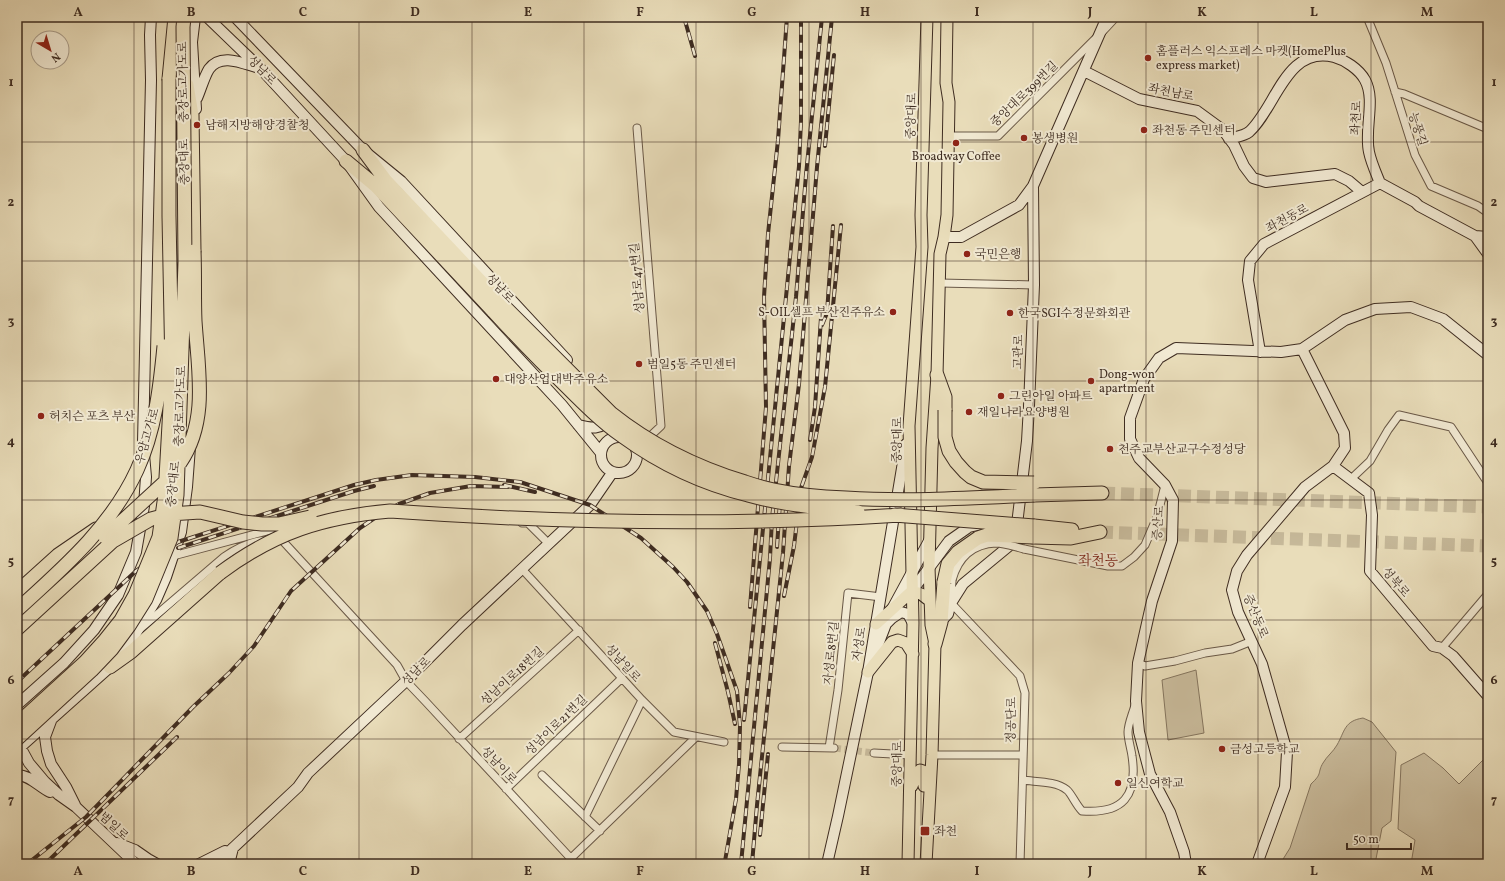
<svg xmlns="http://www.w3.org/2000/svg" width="1505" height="881" font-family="Vollkorn,'Noto Serif KR',serif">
<rect width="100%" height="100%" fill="#e9ddba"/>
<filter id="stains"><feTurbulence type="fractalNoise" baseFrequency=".005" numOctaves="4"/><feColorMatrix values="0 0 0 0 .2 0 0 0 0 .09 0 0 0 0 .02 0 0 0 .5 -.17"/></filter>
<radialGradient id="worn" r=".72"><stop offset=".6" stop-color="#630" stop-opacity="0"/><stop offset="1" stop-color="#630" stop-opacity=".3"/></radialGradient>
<path fill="#ccbfa0" stroke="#857660" d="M1196 670 1204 733 1168 740 1162 680Z
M1363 718 1372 722 1396 752 1391 821 1382 828 1375 864H1280L1290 848 1311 784C1323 773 1317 773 1323 763 1327 756 1333 752 1337 745 1345 731 1344 721 1363 718Z
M1424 753 1443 768 1459 784 1488 755V864H1411L1415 840 1398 829 1401 765Z"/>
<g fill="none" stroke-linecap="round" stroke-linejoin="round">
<path stroke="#c7ba9b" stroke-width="7" stroke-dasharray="7 3.5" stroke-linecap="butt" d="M834 748 874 753"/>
<path stroke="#c7ba9b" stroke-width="13" stroke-dasharray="13 6" stroke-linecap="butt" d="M1102 493 1488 507
M1100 532 1488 546"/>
<defs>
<path id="street" d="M1367 17 1386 63 1415 155 1431 186 1478 206 1488 213
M1103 31 1116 17
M1395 92 1404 94 1488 129
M637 128 661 426 645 441
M948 136H998L1095 39
M940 283 1034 285
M1351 479 1370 461 1388 430 1399 415 1451 427 1488 483
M522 523H528L549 544
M280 538 397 665 406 681 426 702 576 864
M1024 549 1108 566H1122L1134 557 1145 545 1157 517 1165 485
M173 556 278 528
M522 569 642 700 674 732 724 742
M952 580 951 603 1020 676 1025 693 1020 864
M140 629 224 557C237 548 250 541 267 540
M1442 648 1488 594
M1138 663 1145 666 1175 661 1205 653 1232 649 1252 641
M459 739 579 630
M782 747 834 748
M829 748 838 690 848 593 881 597
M874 753 911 755
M932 755H1023
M542 775 600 831
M1023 780C1036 782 1056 781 1067 790 1071 793 1076 805 1082 811 1123 814 1138 796 1132 756 1131 748 1128 740 1128 732 1128 724 1133 713 1135 705
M506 789 622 678
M585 817 642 700
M565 864 696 737"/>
<path id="secondary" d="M195 17 192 42 196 109
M207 17 261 69 346 161 379 207 562 405 601 453
M235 17 363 150 401 181 567 360
M1084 71 1139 99 1197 111 1223 130 1234 145 1244 166 1253 178 1266 182 1335 174 1349 181 1362 192
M197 98C201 89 204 77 209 69 221 52 244 64 259 68
M1229 139C1235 137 1244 136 1249 132 1276 108 1286 45 1334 57 1345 60 1359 69 1365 80 1376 100 1364 129 1369 152 1371 162 1376 173 1380 183L1415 202 1419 206 1475 236 1488 254
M1475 236 1488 237
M944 237H961L1019 205 1033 186
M1260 352 1248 280 1250 261 1264 244 1380 183
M578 425C590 428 601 431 610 418
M601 455a18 18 0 1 1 36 0a18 18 0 1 1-36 0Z
M1333 466 1369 493 1372 515 1370 571 1433 646 1442 648 1453 656 1488 696
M912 591 949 541 969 527 982 524
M941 621 948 614 951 603 963 584 1015 541 1027 441 1029 406 1034 285 1033 186 1107 17
M887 623 892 618 901 612 908 614 913 623
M876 650 891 611 930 539
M17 705 64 663 94 630 118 595 136 552 144 506 146 477 143 443 151 80 150 35 151 17
M51 721 45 737 47 751 51 764 66 787 75 805
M17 741 29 763 45 782 59 795 76 807 136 864
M17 750 110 667 136 633 156 600 166 577 181 532 187 487 190 447
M17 775C30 775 39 787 50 792
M117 843 135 850 148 859 157 864
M199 864 225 851
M216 864 298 787 308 773 406 681 462 625 590 505 612 473
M229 864 233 848
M827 864 838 816 868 672 906 444
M1186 864 1184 852 1170 812 1150 774 1139 732 1136 701 1138 663 1152 601 1172 541 1173 500 1165 485 1139 458 1130 439V418L1144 379 1159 358 1176 348 1281 352 1302 349 1345 320 1375 309 1411 307 1443 319 1488 355
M1257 864 1285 787 1287 752 1262 664 1238 612 1232 590 1237 571 1247 555 1305 487 1333 466 1345 448 1344 433 1302 349"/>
<path id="primary" d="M876 624 912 591 921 594 930 601
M868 672 892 642 898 640 906 643 913 654
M912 786 917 774 920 770 923 771 924 786
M908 864 913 623 909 426 922 247 921 215 927 17
M926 864 932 755 935 644 931 625 929 567 932 448 937 375 940 254 944 237 947 215 949 102 946 83 947 17"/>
<path id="highway" d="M169 79 175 17
M187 85 192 115 194 251
M363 150 386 181 502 304
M346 161 376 186 494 312
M937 375 945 397V410
M1034 495 1102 493
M1034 526 1072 530
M1033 537 1071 538 1100 532
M17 592 58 555 96 529
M17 619 105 537
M935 644 941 622 944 582
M110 667 131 652 220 573"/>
</defs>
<use href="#street" stroke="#695847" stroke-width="9"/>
<use href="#secondary" stroke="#3e2c21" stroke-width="12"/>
<use href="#primary" stroke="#3e2c21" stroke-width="13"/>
<use href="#highway" stroke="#3e2c21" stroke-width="15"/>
<use href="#street" stroke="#f1e9d2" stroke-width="7"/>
<use href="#secondary" stroke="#f1e9d2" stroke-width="10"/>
<use href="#primary" stroke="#e9ddba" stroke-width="11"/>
<use href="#highway" stroke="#e9ddba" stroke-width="13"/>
<defs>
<path id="rail" d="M684 17 695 56
M825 146 834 55
M822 325 827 313 833 226
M810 440 815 407 821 318
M504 485 535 492
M777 547 780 502
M178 548 354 491 374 486
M784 596 794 546 801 488 812 457 825 387 841 225
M750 607 766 407 764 297 768 234 778 140 787 17
M715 643 728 692 735 724
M17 682 136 571 178 542 354 485 376 480 412 475 475 477 520 482 590 505 641 538 673 567 687 582 707 611 717 634 737 691 740 726 739 764 736 799 725 861
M744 720 799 166 801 121V17
M760 835 768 754
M27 864 86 817 193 707 229 673 254 646 291 591 360 528 379 515 399 504 430 493 471 486 508 487
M45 864 177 737
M741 864 770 558 772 519 796 297 806 175 822 17
M752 864 757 805 783 553 789 466 799 384 817 167 832 17"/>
</defs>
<use href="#rail" stroke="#3e2c21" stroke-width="4"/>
<use href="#rail" stroke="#f1e9d2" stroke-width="2.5" stroke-dasharray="8" stroke-linecap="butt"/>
<defs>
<path id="street-bridge" d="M952 580C958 558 972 544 996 543 1005 543 1015 547 1024 549"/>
<path id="highway-bridge" d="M502 304 611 413C651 445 696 467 745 482 754 485 764 488 774 490 798 495 822 497 846 498 909 502 971 498 1034 495
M494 312C517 337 541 362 566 386 584 404 601 421 622 436 659 463 703 484 748 495 784 505 821 508 858 512
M945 410V437L949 451 956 462 965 472 971 477 983 482 1034 483
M180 463C209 421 198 369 195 321 194 298 195 274 194 251
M894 515 1034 526
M105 537 168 479
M220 573C275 532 323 517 390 511 560 523 731 526 901 515
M944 582 948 564 958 552 978 538 987 535 1033 537
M17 610C62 569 111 527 137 470 155 431 160 388 164 346
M17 629 113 541 151 519 170 514 200 512 243 522 262 524H279L310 517
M17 724 85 662 105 640 121 620 135 595 159 537 165 495 172 371 169 216V79
M17 739 92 670 112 649 129 626 146 599 171 538 177 495 185 262 183 27 184 17"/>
</defs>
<use href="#street-bridge" stroke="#695847" stroke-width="9" stroke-linecap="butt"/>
<use href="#highway-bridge" stroke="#3e2c21" stroke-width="15" stroke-linecap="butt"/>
<use href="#street-bridge" stroke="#f1e9d2" stroke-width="7"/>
<use href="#highway-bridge" stroke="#e9ddba" stroke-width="13"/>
</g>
<path fill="none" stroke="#3e2c21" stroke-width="1" stroke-opacity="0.55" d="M134 17V864M247 17V864M359 17V864M472 17V864M584 17V864M696 17V864M809 17V864M921 17V864M1033 17V864M1146 17V864M1258 17V864M1371 17V864M17 142H1488M17 261H1488M17 381H1488M17 500H1488M17 620H1488M17 739H1488"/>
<g fill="#8f2418" stroke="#f1e9d2" stroke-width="1.5">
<circle cx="1148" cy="58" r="4"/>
<circle cx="197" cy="125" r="4"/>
<circle cx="1144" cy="130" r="4"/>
<circle cx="1024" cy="138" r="4"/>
<circle cx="956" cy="143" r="4"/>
<circle cx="967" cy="254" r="4"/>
<circle cx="893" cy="312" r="4"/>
<circle cx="1010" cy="313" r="4"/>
<circle cx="639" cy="364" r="4"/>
<circle cx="496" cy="379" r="4"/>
<circle cx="1091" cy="381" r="4"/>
<circle cx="1001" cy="396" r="4"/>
<circle cx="969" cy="412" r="4"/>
<circle cx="41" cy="416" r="4"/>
<circle cx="1110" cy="449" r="4"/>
<circle cx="1222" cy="749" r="4"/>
<circle cx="1118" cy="783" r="4"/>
<rect x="920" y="826" width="10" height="10" rx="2"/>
</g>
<g text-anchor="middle" stroke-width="4" stroke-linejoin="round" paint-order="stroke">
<g font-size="12" fill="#3e2c21" stroke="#f1e9d2" text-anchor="start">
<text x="1156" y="55">홈플러스 익스프레스 마켓(HomePlus<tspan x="1156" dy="14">express market)</tspan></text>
<text x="205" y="129">남해지방해양경찰청</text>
<text x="1152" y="134">좌천동 주민센터</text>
<text x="1032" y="142">봉생병원</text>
<text x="956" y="160" text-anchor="middle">Broadway Coffee</text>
<text x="975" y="258">국민은행</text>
<text x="885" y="316" text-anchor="end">S-OIL셀프 부산진주유소</text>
<text x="1018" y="317">한국SGI수정문화회관</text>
<text x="647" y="368">범일5동 주민센터</text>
<text x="1099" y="378">Dong-won<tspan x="1099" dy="14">apartment</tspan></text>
<text x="504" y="383">대양산업대박주유소</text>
<text x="1009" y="400">그린아일 아파트</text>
<text x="977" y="416">재일나라요양병원</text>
<text x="49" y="420">허치슨 포츠 부산</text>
<text x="1118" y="453">천주교부산교구수정성당</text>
<text x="1230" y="753">금성고등학교</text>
<text x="1126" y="787">일신여학교</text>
<text x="934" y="835">좌천</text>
</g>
<g font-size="12" fill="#3e2c21" stroke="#f1e9d2">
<text transform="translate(262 70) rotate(46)" y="4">성남로</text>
<text transform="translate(183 82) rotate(-91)" y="4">충장로고가도로</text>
<text transform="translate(1171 92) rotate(11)" y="4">좌천남로</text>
<text transform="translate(1024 94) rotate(-44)" y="4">중앙대로399번길</text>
<text transform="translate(911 116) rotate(-88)" y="4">중앙대로</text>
<text transform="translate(1356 118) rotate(-87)" y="4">좌천로</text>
<text transform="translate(1418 129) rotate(72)" y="4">능풍길</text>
<text transform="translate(184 162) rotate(-91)" y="4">충장대로</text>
<text transform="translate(1287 218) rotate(-28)" y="4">좌천동로</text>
<text transform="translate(637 278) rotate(-95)" y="4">성남로47번길</text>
<text transform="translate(500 288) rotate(47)" y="4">성남로</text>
<text transform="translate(1018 352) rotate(-88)" y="4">고관로</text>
<text transform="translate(180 406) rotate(-88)" y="4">충장로고가도로</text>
<text transform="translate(147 436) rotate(-74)" y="4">우암고가로</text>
<text transform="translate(897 440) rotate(-89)" y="4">중앙대로</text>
<text transform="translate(173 484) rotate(-84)" y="4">충장대로</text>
<text transform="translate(1158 523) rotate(-86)" y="4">증산로</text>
<text transform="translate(1396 582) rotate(50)" y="4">성북로</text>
<text transform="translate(1256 616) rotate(68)" y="4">증산동로</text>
<text transform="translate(859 644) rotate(-81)" y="4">자성로</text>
<text transform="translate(831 653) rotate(-84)" y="4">자성로8번길</text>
<text transform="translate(623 663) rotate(48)" y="4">성남일로</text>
<text transform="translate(416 671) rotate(-45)" y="4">성남로</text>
<text transform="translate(512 676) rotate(-42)" y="4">성남이로18번길</text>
<text transform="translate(1011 720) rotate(-89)" y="4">정공단로</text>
<text transform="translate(556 725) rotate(-44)" y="4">성남이로21번길</text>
<text transform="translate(897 764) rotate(-89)" y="4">중앙대로</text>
<text transform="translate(499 765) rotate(47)" y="4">성남이로</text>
<text transform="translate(114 826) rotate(43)" y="4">범일로</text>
</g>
<g font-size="14" fill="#7a1f14" stroke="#f1e9d2">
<text x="1098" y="565">좌천동</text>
</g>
</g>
<rect width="1505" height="881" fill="none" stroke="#e9ddba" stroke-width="44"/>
<g transform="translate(50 50) rotate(142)"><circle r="19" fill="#f1e9d2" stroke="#a99d8b"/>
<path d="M0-3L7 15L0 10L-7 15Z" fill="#8f2418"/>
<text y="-6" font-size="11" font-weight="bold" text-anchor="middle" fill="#3e2c21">N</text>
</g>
<path d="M1347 843v6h64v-6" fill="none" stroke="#3e2c21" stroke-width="2"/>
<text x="1353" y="843" font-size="12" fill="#3e2c21" stroke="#f1e9d2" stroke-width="3" paint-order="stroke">50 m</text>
<rect x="22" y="22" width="1461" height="837" fill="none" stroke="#3e2c21" stroke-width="1.5"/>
<g font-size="13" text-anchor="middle" font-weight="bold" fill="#3e2c21">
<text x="78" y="16">A</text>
<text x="191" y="16">B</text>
<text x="303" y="16">C</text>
<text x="415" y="16">D</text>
<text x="528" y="16">E</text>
<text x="640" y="16">F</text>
<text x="752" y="16">G</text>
<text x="865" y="16">H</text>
<text x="977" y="16">I</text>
<text x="1090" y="16">J</text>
<text x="1202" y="16">K</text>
<text x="1314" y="16">L</text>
<text x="1427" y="16">M</text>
<text x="11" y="86">1</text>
<text x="1494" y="86">1</text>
<text x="11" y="206">2</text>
<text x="1494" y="206">2</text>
<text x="11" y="325">3</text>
<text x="1494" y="325">3</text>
<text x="11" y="445">4</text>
<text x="1494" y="445">4</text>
<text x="11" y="565">5</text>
<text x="1494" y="565">5</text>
<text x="11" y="684">6</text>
<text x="1494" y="684">6</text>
<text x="11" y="804">7</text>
<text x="1494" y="804">7</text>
<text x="78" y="875">A</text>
<text x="191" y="875">B</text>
<text x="303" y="875">C</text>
<text x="415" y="875">D</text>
<text x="528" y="875">E</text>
<text x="640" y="875">F</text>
<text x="752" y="875">G</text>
<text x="865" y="875">H</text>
<text x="977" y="875">I</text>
<text x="1090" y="875">J</text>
<text x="1202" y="875">K</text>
<text x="1314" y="875">L</text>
<text x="1427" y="875">M</text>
</g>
<rect width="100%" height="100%" filter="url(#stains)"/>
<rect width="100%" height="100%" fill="url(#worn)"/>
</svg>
